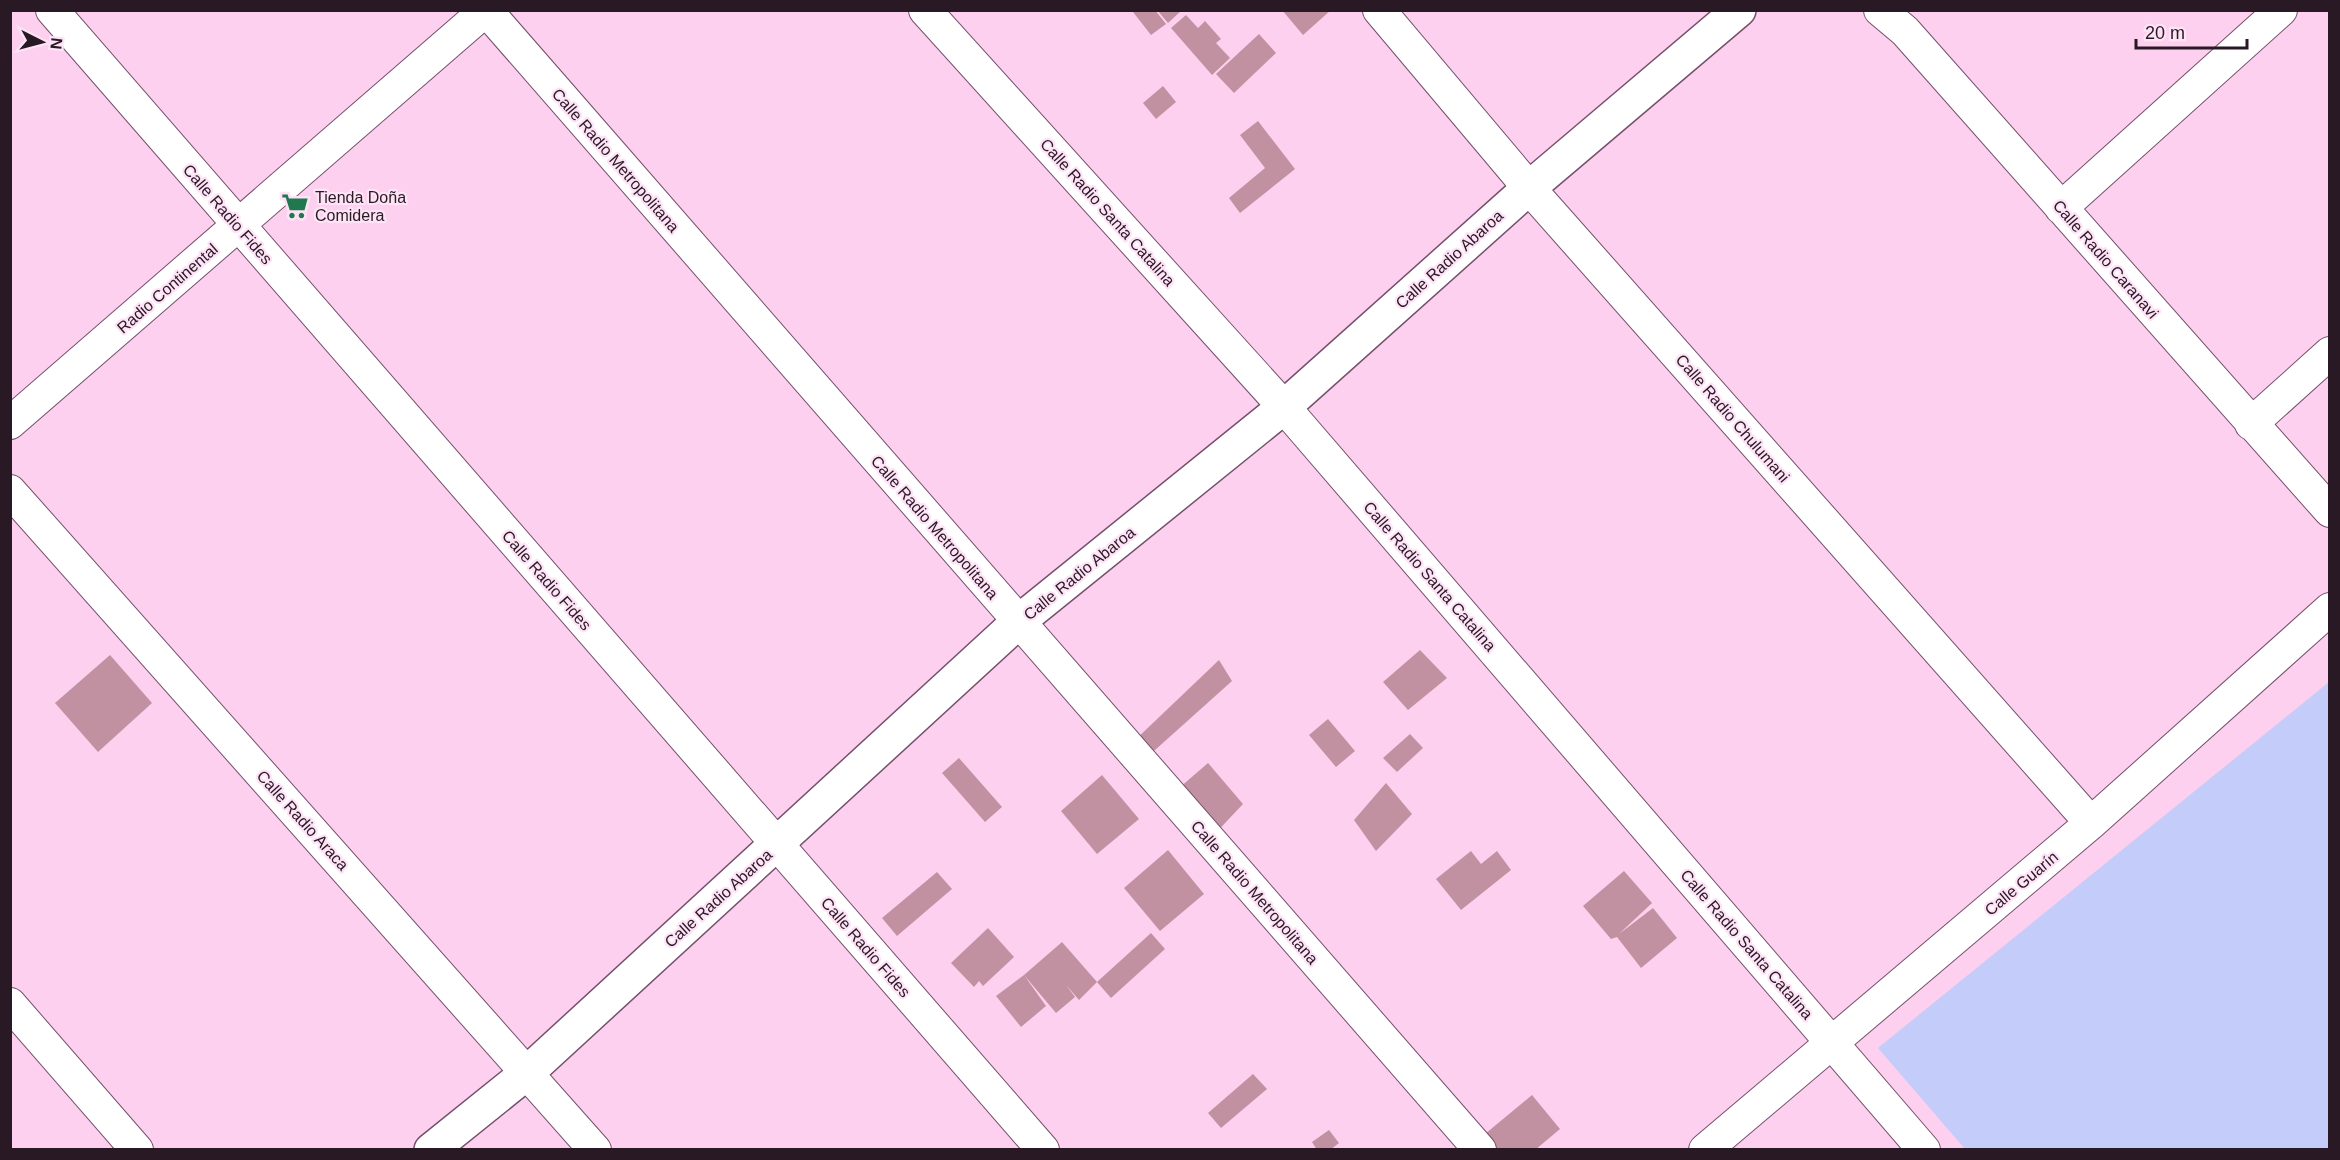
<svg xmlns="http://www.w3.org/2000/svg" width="2340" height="1160" font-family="Arial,sans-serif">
<rect width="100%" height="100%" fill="#fcd0ee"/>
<path fill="#c4ccfa" d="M2329 682V1149H1965L1878 1048Z"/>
<path fill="#c291a1" d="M1135 10H1155L1166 24 1151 35 1133 12Z
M1157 10H1182L1168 23Z
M1282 10H1331L1303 35Z
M1186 15 1198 28 1205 21 1221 39 1216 43 1230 58 1212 75 1171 28Z
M1259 34 1276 53 1234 93 1216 74Z
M1163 86 1176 102 1156 119 1143 103Z
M1258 121 1295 169 1240 213 1229 198 1265 168 1240 135Z
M1420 650 1447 678 1408 710 1383 682Z
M110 655 152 703 98 752 55 703Z
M1219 660 1232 681 1145 759 1132 743Z
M1328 719 1355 751 1336 767 1309 735Z
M1410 734 1423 748 1397 772 1383 758Z
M959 758 1002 807 985 822 942 773Z
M1208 763 1243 804 1210 839 1171 795Z
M1102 775 1139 819 1097 854 1061 811Z
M1386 783 1412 814 1376 851 1354 820Z
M1168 850 1204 894 1160 931 1124 888Z
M1471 851 1481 864 1497 851 1511 870 1461 910 1436 879Z
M1624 871 1652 903 1619 934 1653 908 1677 938 1641 968 1617 937 1611 939 1583 906Z
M937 872 952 889 897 936 882 918Z
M988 928 1014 957 983 986 979 981 974 987 951 963Z
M1151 933 1165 949 1111 998 1097 982Z
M1062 942 1097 982 1079 1000 1066 985 1075 997 1056 1013 1024 975 1046 1006 1021 1027 996 996 1024 975Z
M1253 1074 1267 1089 1221 1128 1208 1113Z
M1532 1095 1560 1129 1535 1150H1487L1479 1139Z
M1329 1130 1339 1143 1330 1150H1317L1312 1142Z"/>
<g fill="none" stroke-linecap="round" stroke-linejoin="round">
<defs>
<path id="minor" d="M52 10 1043 1150
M486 10 1480 1150
M925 10 1284 407 1924 1150
M1379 10 1529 188 2091 823
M1880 10 1905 31 2330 511
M2061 208 2281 10
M10 423 486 10
M2251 424 2330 353
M10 491 595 1150
M10 1004 137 1150
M1705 1150 2091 823 2330 609"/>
<path id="tertiary" d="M431 1150 528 1072 1018 622 1284 407 1529 188 1739 10"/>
</defs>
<use href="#minor" stroke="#75506b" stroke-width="34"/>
<use href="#tertiary" stroke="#75506b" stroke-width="36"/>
<use href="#minor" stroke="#fff" stroke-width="32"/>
<use href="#tertiary" stroke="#fff" stroke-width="33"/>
</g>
<defs>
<symbol id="supermarket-bare" viewBox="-9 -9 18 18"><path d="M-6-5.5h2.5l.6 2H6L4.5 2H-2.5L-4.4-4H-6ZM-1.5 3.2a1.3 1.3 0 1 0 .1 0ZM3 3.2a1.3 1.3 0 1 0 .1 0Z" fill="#20794e" stroke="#fee3f6" stroke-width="2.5" paint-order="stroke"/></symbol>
</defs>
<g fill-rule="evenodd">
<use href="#supermarket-bare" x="276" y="187" width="38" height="38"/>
</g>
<g text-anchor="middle" stroke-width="4.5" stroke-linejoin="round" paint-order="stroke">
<g font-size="16" fill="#291924" stroke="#fee3f6">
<text transform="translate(616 160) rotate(49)" y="6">Calle Radio Metropolitana</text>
<text transform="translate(1108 212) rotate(48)" y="6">Calle Radio Santa Catalina</text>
<text transform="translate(228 214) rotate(49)" y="6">Calle Radio Fides</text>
<text transform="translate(1449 259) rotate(-42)" y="6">Calle Radio Abaroa</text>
<text transform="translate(2106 259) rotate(49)" y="6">Calle Radio Caranavi</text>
<text transform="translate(167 288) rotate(-41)" y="6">Radio Continental</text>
<text transform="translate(1733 418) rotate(49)" y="6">Calle Radio Chulumani</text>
<text transform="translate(935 527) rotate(49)" y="6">Calle Radio Metropolitana</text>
<text transform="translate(1079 573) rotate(-39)" y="6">Calle Radio Abaroa</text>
<text transform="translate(1430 576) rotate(49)" y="6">Calle Radio Santa Catalina</text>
<text transform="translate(547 580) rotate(49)" y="6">Calle Radio Fides</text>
<text transform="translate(303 820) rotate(48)" y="6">Calle Radio Araca</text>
<text transform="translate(2021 883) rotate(-40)" y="6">Calle Guarín</text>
<text transform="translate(1255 892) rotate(49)" y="6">Calle Radio Metropolitana</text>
<text transform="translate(718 898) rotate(-42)" y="6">Calle Radio Abaroa</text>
<text transform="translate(1747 944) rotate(49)" y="6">Calle Radio Santa Catalina</text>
<text transform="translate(866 947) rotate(49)" y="6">Calle Radio Fides</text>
</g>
<g font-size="16" fill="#291924" stroke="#fee3f6" text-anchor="start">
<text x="315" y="203">Tienda Doña<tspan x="315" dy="18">Comidera</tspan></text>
</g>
</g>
<rect width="2340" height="1160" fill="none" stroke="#291924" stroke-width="24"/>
<g transform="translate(42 42) rotate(96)" stroke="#fee3f6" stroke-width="4.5" paint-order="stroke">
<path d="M0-4.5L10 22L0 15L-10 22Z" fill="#291924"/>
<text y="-9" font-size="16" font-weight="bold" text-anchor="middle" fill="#291924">N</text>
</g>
<path d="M2136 39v9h111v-9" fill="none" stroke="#291924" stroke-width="3"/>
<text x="2145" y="39" font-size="18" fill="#291924" stroke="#fee3f6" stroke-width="4.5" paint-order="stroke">20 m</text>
</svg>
